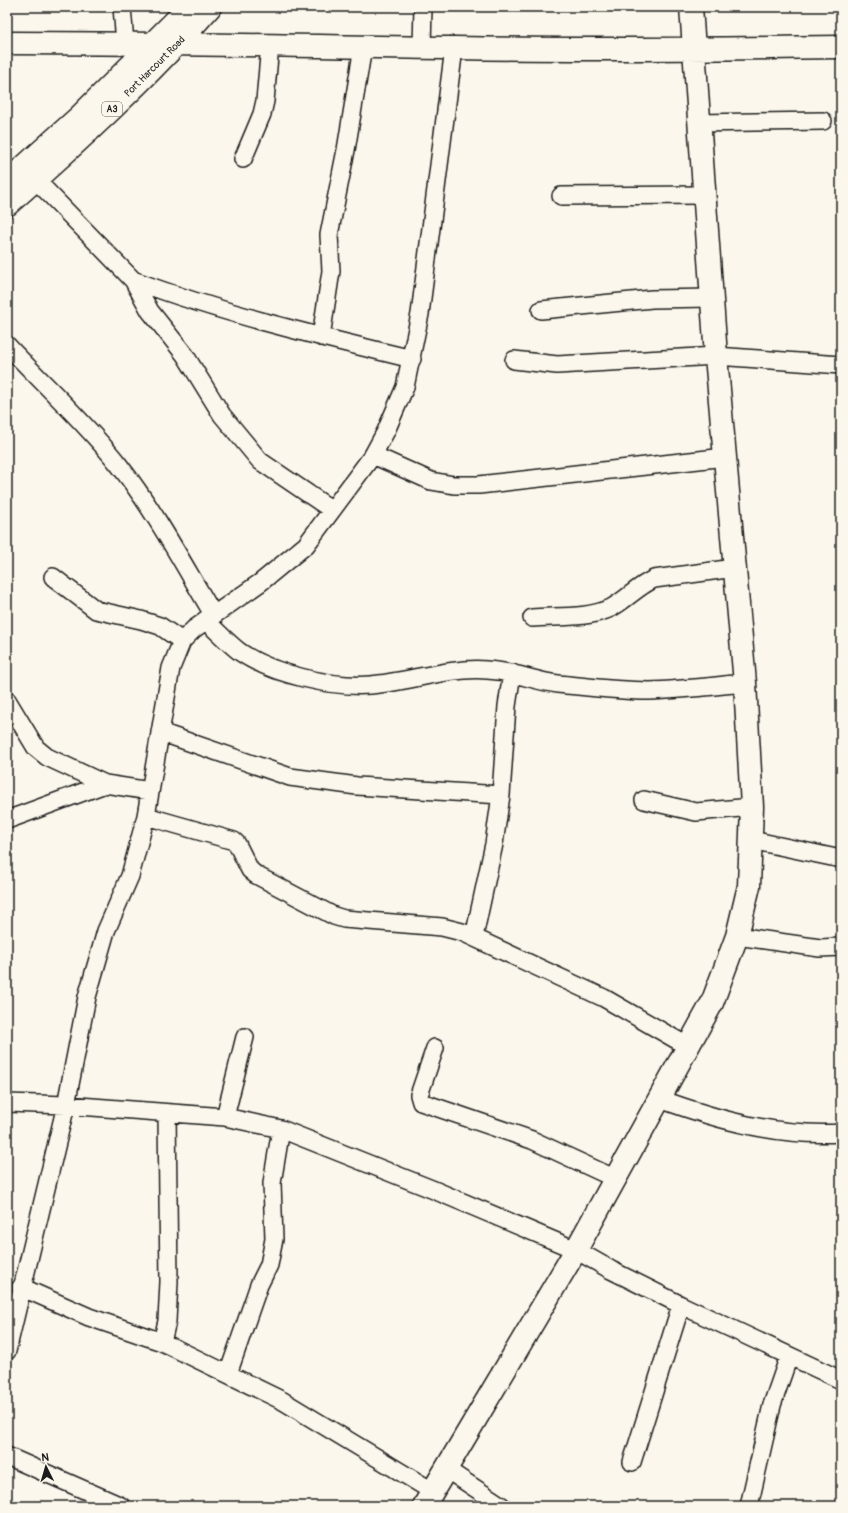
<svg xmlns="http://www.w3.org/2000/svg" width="848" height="1513" font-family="Pangolin,sans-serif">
<rect width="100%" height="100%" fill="#fbf7ec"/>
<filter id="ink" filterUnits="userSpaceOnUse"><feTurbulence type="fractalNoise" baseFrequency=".025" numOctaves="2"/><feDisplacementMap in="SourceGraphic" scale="8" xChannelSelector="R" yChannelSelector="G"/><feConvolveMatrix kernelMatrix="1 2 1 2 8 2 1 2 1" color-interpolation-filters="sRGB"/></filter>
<g filter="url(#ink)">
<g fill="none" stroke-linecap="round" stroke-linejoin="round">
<defs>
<path id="street" d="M122 7 125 43
M422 47 423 7
M698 123 823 121
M243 159 262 114 265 101 270 45
M35 179 133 280 150 311 185 355 222 415 260 461 332 510
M561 196 704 195
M133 280C224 314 317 336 412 359
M541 310 652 299 712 298
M321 337 331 271 329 235 346 150 363 47
M7 345C44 385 85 422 119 465 155 511 183 564 213 614
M514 360 557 365 716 356 841 365
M373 455 431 481 454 485H479L725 457
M53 577 96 610 141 620 160 626 182 641
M532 618C557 616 587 619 611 608 626 600 638 586 654 579L734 568
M205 620C216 630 228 643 240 652 272 674 333 688 371 685 409 682 448 667 487 670 512 671 534 681 558 684 587 687 620 691 649 691 681 690 713 686 745 683
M7 700 36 748 47 757 105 784 150 791
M160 732 290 777 357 786 501 795
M644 800 696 812 752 807
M146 816 234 841 237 844 250 870 256 875 334 916 344 919 442 927 462 932 604 998 689 1047
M7 820 105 784
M751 840 841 859
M737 936 820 948 841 947
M474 937 494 844 501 795 507 706 512 673
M435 1048 419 1095 421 1102 532 1140 616 1179
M660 1099C718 1120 779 1137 841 1133
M7 1103 66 1105 225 1117 281 1129 434 1190 576 1250 611 1270 681 1305 841 1380
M225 1117 245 1037
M21 1287 89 1317 162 1342 283 1401 432 1491
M162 1342 167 1321 169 1282 167 1113
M7 1351 66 1105 87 997 106 931 130 876 146 816 171 668 182 641 194 629 261 582 306 545 373 455 386 431 405 387 420 314 454 48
M228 1374 259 1285 269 1265 274 1239 272 1183 281 1129
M7 1456 121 1506
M632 1462 681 1305
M446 1469 502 1506
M749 1506 772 1405 789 1356"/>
<path id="secondary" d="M7 43C156 43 306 46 455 48 584 50 713 49 841 47
M424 1506 576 1250 712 1003 737 936 749 886 752 807 745 683 716 356 691 7"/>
<path id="highway" d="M7 182 79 117 189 7
M7 205C78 142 148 78 210 7"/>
</defs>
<use href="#street" stroke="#1c1c1c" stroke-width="20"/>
<use href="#secondary" stroke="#1c1c1c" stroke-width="25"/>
<use href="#highway" stroke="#1c1c1c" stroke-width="25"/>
<use href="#street" stroke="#fbf7ec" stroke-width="17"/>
<use href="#secondary" stroke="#fbf7ec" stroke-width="22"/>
<use href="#highway" stroke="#fbf7ec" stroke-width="22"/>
</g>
</g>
<g text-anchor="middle" stroke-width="4" stroke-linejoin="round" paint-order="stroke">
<rect fill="#fbf7ec" stroke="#5f5e5a" stroke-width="1" x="102" y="102" width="20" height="14" rx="3"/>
<g font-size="9" font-weight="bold" fill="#1c1c1c">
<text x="112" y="112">A3</text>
</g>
<g font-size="10" fill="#1c1c1c" stroke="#fbf7ec">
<text transform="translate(154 66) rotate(-45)" y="4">Port Harcourt Road</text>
</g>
</g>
<rect width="848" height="1513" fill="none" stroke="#fbf7ec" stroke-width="24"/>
<rect x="12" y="12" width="824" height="1489" fill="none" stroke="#1c1c1c" stroke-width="1.5" filter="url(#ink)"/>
<g transform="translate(46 1467) rotate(355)" stroke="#fbf7ec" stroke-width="3" paint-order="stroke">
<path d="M0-3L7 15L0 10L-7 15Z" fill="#1c1c1c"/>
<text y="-6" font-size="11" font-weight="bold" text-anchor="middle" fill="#1c1c1c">N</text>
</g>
</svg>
